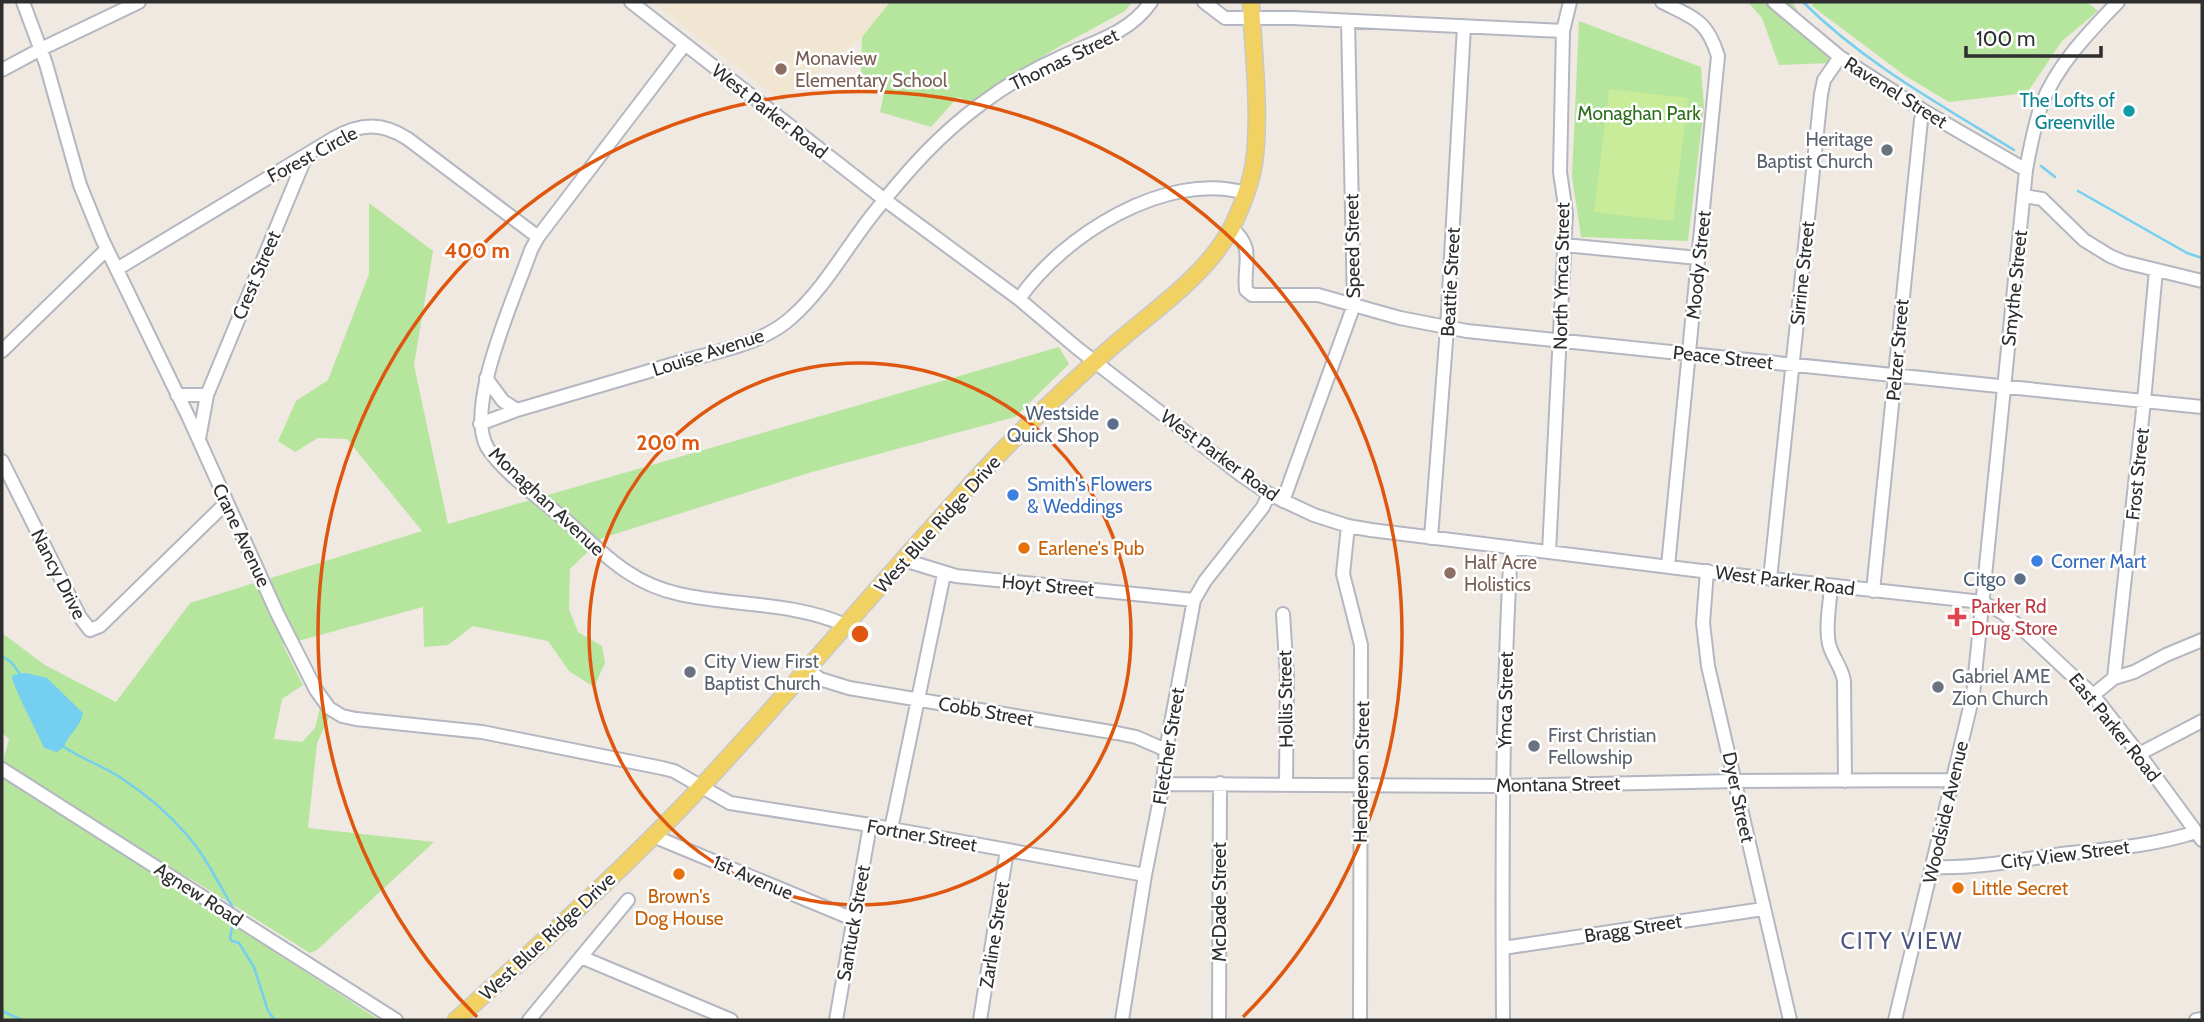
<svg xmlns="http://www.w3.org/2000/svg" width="2204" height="1022" font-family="Cabin,sans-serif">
<rect width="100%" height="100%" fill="#efe9e1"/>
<path fill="#f0e6d1" d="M652 2H890L862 37 782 101Z"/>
<path fill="#b6e59e" d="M890 2H1132L1125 11 1055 49 970 103 958 97 931 127 880 112 885 88 861 73 862 37Z
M1748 2H1792L1832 63 1779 65 1762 18Z
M1813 2H2087L2098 11 2062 41 2027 93 1949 102 1904 75 1812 6Z
M1579 21 1701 67 1704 107 1688 241 1581 237 1572 176Z
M369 203 433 251 414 365 448 524 1059 347 1069 364 1015 417 812 472 602 538 570 569 569 609 578 632 602 646 605 663 594 687 569 671 548 641 473 626 448 645 424 647 423 607 283 645 303 685 282 699 274 739 302 742 315 728 320 708 329 717 317 743 308 828 434 842 317 950 310 953 196 882 132 845 125 854 379 1020H2V765L9 739 2 733V633L45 665 116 702 190 603 422 531 347 439 318 438 295 452 278 441 296 401 328 380 369 274Z"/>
<path fill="#c9ec9a" d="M1609 89 1688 98 1673 221 1594 212Z"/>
<path fill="#75cff0" d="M26 673 47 678 83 713C81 727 68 734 64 747L57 752 44 748C39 735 11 684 12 675Z"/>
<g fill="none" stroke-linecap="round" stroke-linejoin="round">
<path stroke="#75cff0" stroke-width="2.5" d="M1803 2C1864 63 1941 105 2014 150
M2041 166 2055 177
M2078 191 2187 253 2202 258
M2 656 11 662 20 674
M64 747C82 759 103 766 121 778 144 793 168 813 186 834 206 856 219 885 235 911
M233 923 230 938 232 941 239 943 254 967 268 1011 275 1020
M2 1011 22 1020"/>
<defs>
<path id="minor" d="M23 2 46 64 80 185 102 239 189 418 277 613 316 690 329 708 342 716 356 719 482 732 662 768 674 771 730 803 870 825 1145 875
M631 2 885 200 1019 299 1077 348 1241 475 1269 494 1314 515 1348 526 1371 530 1718 573 1982 602 2003 613 2029 635 2093 695 2139 754 2202 840
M1204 2 1225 18H1293L1563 31
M1662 2C1694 18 1707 20 1718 56L1668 566
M1774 2 1840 57 1924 111 2026 170
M685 44 538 237 531 250C516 294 464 406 487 447 502 472 546 503 569 523 605 555 630 583 679 594 733 606 794 602 845 625
M2 70 41 49 139 2
M2024 196 2042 199 2084 240 2110 256 2124 262 2202 281
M1231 228C1256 248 1243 263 1246 290L1252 295H1318L1400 318 1467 331 2202 407
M1564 245 1698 258
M117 269 334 138C361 123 382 122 408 139L538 237
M1019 299C1062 236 1166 170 1245 193
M2 351 107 249
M486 378 503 401 517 410C571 394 626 378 680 362 717 351 763 344 792 317 826 287 848 244 877 209 908 170 940 134 981 104 1006 85 1034 69 1063 56 1097 41 1129 33 1151 2
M177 395H207
M480 424 517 410
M199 439 207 395 306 156
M2 461 80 617 90 630 100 626 227 502
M1283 501 1354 305 1348 21
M1348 526 1343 574 1361 645 1360 1020
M1431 538 1447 328 1464 26
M1549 552 1566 213 1560 172 1563 31 1570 2
M904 560 956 576 1194 600
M1707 571 1703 623 1708 666 1790 1020
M1770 579 1821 94 1824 80 1840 57
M1831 586C1830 604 1825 626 1829 644 1832 657 1842 667 1844 681L1845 781
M1873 591 1921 120 1924 111
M1283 614 1287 677 1286 783
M808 670 820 679 849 688 1117 733 1136 737 1166 750
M2114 678 2144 401 2156 270
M2093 695 2114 678 2134 672 2166 655 2202 640
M2139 754 2202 721
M2 769 396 1020
M1163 784 1503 786 1736 781 1953 780
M891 829 944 574
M653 836 853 919
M1932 867C1975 869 2019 860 2062 854 2107 849 2153 846 2196 832
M1503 948 1763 909
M581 957 731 1020
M529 1020 628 900
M836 1020 870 825
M980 1020 1007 850
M1122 1020 1145 875 1163 784 1166 750 1194 600 1205 581 1263 507 1269 494
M1219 1020 1220 783
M1503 1020C1502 863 1502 705 1511 547
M1895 1020 1973 695 2026 170C2030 148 2034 127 2041 106 2056 66 2089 32 2118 2
M2196 1020 2202 1019"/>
<path id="major" d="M456 1020C539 945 623 870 700 788 803 678 898 561 1001 452 1037 415 1075 379 1114 345 1154 310 1206 276 1232 227 1241 208 1251 183 1254 163 1261 112 1253 54 1251 2"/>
</defs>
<use href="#minor" stroke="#b4b7c1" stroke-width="16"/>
<use href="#major" stroke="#c9c9c9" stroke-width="19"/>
<use href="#minor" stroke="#fff" stroke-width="12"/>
<use href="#major" stroke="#f2d163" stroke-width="16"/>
</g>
<g fill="none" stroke="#df570e" stroke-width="3.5">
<circle cx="860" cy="634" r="271"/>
<path d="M477 1017A542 542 0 1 1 1243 1017"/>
</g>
<g fill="#8d6e63" stroke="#fff" stroke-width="2.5">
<circle cx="781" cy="69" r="7"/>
<circle cx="1450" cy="573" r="7"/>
</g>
<circle fill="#0f9aa8" stroke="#fff" stroke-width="2.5" cx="2129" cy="111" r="7"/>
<g fill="#6b7280" stroke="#fff" stroke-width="2.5">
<circle cx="1887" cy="150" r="7"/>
<circle cx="690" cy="672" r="7"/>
<circle cx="1938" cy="687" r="7"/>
<circle cx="1534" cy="746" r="7"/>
</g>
<g fill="#5c6f8a" stroke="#fff" stroke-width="2.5">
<circle cx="1113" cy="424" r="7"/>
<circle cx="2020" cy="579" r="7"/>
</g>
<g fill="#3f7fe0" stroke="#fff" stroke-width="2.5">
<circle cx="1013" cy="495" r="7"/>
<circle cx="2037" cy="561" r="7"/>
</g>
<g fill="#e8710a" stroke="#fff" stroke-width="2.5">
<circle cx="1024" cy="548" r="7"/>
<circle cx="679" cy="874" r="7"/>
<circle cx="1958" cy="888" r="7"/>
</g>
<path fill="#e0444e" stroke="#fff" stroke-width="2.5" d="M1953.5 606.5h7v7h7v7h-7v7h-7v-7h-7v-7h7z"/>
<g text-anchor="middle" stroke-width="5" stroke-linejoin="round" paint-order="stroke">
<g font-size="19" fill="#785e54" stroke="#fff" text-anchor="start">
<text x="795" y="65">Monaview<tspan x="795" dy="22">Elementary School</tspan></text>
<text x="1464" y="569">Half Acre<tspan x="1464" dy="22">Holistics</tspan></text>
</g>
<g font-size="19" fill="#2e2e2e" stroke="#fff">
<text transform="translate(1064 59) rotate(-26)" y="7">Thomas Street</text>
<text transform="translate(1896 92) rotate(32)" y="7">Ravenel Street</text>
<text transform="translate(770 111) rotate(38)" y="7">West Parker Road</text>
<text transform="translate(312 154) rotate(-28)" y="7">Forest Circle</text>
<text transform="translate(1352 246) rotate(-91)" y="7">Speed Street</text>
<text transform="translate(1698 265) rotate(-84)" y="7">Moody Street</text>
<text transform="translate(1802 273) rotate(-84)" y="7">Sirrine Street</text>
<text transform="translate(256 275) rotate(-67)" y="7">Crest Street</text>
<text transform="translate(1561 276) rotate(-89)" y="7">North Ymca Street</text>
<text transform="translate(1450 282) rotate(-87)" y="7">Beattie Street</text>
<text transform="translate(2014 288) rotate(-84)" y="7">Smythe Street</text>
<text transform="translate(1897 350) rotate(-85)" y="7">Pelzer Street</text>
<text transform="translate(708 352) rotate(-18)" y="7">Louise Avenue</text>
<text transform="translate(1723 357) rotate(6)" y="7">Peace Street</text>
<text transform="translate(1220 455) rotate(36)" y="7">West Parker Road</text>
<text transform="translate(2137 474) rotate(-84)" y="7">Frost Street</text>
<text transform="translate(547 501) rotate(43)" y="7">Monaghan Avenue</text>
<text transform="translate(937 524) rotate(-48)" y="7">West Blue Ridge Drive</text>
<text transform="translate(242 535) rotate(65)" y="7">Crane Avenue</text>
<text transform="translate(59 574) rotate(63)" y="7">Nancy Drive</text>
<text transform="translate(1785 580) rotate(7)" y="7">West Parker Road</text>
<text transform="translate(1048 585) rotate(5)" y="7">Hoyt Street</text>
<text transform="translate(1285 699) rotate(-91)" y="7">Hollis Street</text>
<text transform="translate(1505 700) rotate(-89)" y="7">Ymca Street</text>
<text transform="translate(986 711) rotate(10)" y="7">Cobb Street</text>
<text transform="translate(2115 727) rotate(51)" y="7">East Parker Road</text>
<text transform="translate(1168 746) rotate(-81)" y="7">Fletcher Street</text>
<text transform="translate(1361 772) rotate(-89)" y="7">Henderson Street</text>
<text transform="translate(1558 784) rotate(-1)" y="7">Montana Street</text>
<text transform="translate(1739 797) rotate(78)" y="7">Dyer Street</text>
<text transform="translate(1945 812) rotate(-77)" y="7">Woodside Avenue</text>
<text transform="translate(922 835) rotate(10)" y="7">Fortner Street</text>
<text transform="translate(2065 854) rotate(-7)" y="7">City View Street</text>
<text transform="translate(753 877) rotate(23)" y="7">1st Avenue</text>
<text transform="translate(199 894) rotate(33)" y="7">Agnew Road</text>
<text transform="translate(1219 902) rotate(-90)" y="7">McDade Street</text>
<text transform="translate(853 923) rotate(-80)" y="7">Santuck Street</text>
<text transform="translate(1633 928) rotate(-9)" y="7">Bragg Street</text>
<text transform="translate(994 935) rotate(-81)" y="7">Zarline Street</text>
<text transform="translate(547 936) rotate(-43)" y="7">West Blue Ridge Drive</text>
</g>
<g font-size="19" fill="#0d838f" stroke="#fff" text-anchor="end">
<text x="2115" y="107">The Lofts of<tspan x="2115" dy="22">Greenville</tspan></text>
</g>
<g font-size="19" fill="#2c6e1b" stroke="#fff">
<text x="1639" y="120">Monaghan Park</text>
</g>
<g font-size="19" fill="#5b616d" stroke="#fff" text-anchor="start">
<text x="1873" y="146" text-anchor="end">Heritage<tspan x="1873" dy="22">Baptist Church</tspan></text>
<text x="704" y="668">City View First<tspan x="704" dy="22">Baptist Church</tspan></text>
<text x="1952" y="683">Gabriel AME<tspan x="1952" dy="22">Zion Church</tspan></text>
<text x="1548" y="742">First Christian<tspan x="1548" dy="22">Fellowship</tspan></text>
</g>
<g font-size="19" fill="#4e5e75" stroke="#fff" text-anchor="end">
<text x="1099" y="420">Westside<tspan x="1099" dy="22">Quick Shop</tspan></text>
<text x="2006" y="586">Citgo</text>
</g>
<g font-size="19" fill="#366cbe" stroke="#fff" text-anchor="start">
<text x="1027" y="491">Smith's Flowers<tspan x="1027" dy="22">&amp; Weddings</tspan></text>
<text x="2051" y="568">Corner Mart</text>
</g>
<g font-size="19" fill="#c56008" stroke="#fff" text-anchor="start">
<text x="1038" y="555">Earlene's Pub</text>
<text x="1972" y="895">Little Secret</text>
<text x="679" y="903" text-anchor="middle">Brown's<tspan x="679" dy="22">Dog House</tspan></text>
</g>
<g font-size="19" fill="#be3a42" stroke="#fff" text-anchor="start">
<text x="1971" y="613">Parker Rd<tspan x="1971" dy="22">Drug Store</tspan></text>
</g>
<g font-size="23" letter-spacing="2" fill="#4d5680" stroke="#fff">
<text x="1902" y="949">CITY VIEW</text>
</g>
</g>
<circle cx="860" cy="634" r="10" fill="#df570e" stroke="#fff" stroke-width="3.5"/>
<g font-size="21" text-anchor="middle" font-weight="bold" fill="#df570e" stroke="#fff" stroke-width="5" stroke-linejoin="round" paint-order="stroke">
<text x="477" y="258">400 m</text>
<text x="668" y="450">200 m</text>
</g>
<rect width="2204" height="1022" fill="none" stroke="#2e2e2e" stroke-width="7"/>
<path d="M1966 46v10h135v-10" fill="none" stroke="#2e2e2e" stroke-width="3.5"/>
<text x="1976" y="46" font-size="21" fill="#2e2e2e" stroke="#ffffff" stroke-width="5" paint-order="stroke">100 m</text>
</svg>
